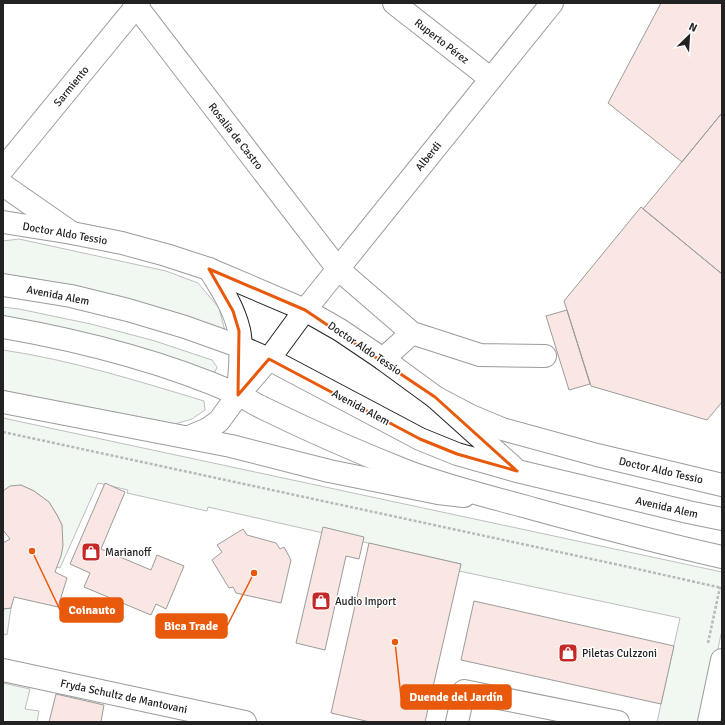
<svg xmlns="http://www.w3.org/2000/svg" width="725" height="725" font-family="Signika,sans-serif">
<rect width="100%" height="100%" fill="#fff"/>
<path fill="#e0efe3" stroke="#6f6f6f" d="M19 239 166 271 198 283 219 308 226 335 3 278V241Z
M3 307 19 309 91 324 155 341 212 360 217 367 215 372H207L3 319Z
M3 350C71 360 138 381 204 401L205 410 192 419 168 426 111 417 3 390Z
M3 418 722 572V630L702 722H657L680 618 459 571 461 564 208 507 207 511 127 493 128 490 98 483 60 568 57 567 62 525 57 515 49 502 34 491 21 485 3 491Z
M11 608 7 635 3 634V609Z
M3 683 30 689 25 709 39 711 37 722H3Z"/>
<path fill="#f3c9c0" stroke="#222" d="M661 3H722V113L682 162 608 103Z
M722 113V274L643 209Z
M641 207 722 274V402L707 420 591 386 564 301Z
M567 310 590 384 569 390 546 316Z
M105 483 125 492 101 549 151 570 157 555 184 566 166 609 156 604 151 615 84 587 90 573 70 564Z
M21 485 34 491 49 502 57 515 62 525 63 546 61 556 55 572 67 578 58 607 14 597 11 608 3 609V543L10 539 3 530V491L10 486Z
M323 527 364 537 359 559 346 556 325 650 296 643Z
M243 529 247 535 276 543 280 549 284 547 291 560 281 603 236 593 233 587 229 588 212 560 222 552 217 545Z
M369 543 461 564 425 722H370L331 713Z
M474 601 674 646 661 704 461 660Z
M56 694 104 705 101 722H49Z"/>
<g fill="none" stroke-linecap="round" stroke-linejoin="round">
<defs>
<path id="minor" d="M134 3 338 269 412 333
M394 3 491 79
M3 169 139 3
M3 185 72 233
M209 269C221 288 234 308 239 330 243 347 239 376 238 395
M383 359 412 333 480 355 545 356
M3 402 231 446 329 471 438 493 464 496
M189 437 208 429 219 421 238 395 269 359 305 310 338 269 552 3
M3 670 245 722
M457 722 464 691 618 722
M709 722 722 660"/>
<path id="major" d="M3 222 72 233 122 243 166 255 209 269 305 310 340 330 383 359 435 397 471 416 502 429 597 455 722 485"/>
<path id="highway" d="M3 285 71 296 128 310 185 327 241 347 269 359 420 439 457 454 517 471 688 512 722 519
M3 327C83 341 162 361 237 394 246 398 254 404 263 408 310 431 358 452 406 471 448 487 491 497 534 509 596 526 659 543 722 557
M435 397 513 467"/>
</defs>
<use href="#minor" stroke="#222" stroke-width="24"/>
<use href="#major" stroke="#222" stroke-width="24"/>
<use href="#highway" stroke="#222" stroke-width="24"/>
<path stroke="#646464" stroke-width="2.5" stroke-dasharray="3 2" stroke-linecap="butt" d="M3 432 624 566 722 588
M708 643 720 587"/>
<use href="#minor" stroke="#fff" stroke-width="22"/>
<use href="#major" stroke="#fff" stroke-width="22"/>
<use href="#highway" stroke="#fff" stroke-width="22"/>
</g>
<path d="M0 0H725V725H0ZM209 269 305 310 435 397 517 471 457 454 420 439 269 359 238 395 239 331 233 311Z" fill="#fff" fill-opacity=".55" fill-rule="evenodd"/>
<path fill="none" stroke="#e8590c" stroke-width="3" stroke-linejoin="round" d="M209 269 305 310 435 397 517 471 457 454 420 439 269 359 238 395 239 331 233 311Z"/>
<defs>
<symbol id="shop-square" viewBox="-11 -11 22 22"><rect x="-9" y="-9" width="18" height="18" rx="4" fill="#c62828" stroke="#fff"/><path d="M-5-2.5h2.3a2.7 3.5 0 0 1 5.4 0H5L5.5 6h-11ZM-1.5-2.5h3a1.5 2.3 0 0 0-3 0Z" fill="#fff"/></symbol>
</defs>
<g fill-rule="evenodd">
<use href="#shop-square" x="80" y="541" width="22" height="22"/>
<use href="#shop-square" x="310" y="590" width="22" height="22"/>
<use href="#shop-square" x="557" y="642" width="22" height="22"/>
</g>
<g text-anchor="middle" stroke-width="3" stroke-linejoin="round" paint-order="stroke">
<g font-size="11" fill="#222" stroke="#fff">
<text transform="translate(442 41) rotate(38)" y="4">Ruperto Pérez</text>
<text transform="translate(71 86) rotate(-51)" y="4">Sarmiento</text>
<text transform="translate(236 136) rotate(52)" y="4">Rosalía de Castro</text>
<text transform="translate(428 156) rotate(-51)" y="4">Alberdi</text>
<text transform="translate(65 233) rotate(10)" y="4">Doctor Aldo Tessio</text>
<text transform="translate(58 295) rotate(11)" y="4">Avenida Alem</text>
<text transform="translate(365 348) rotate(34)" y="4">Doctor Aldo Tessio</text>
<text transform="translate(361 407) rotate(28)" y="4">Avenida Alem</text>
<text transform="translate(661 470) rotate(13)" y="4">Doctor Aldo Tessio</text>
<text transform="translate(667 507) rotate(13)" y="4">Avenida Alem</text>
<text transform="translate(124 696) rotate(12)" y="4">Fryda Schultz de Mantovani</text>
</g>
<g font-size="11" fill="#222" stroke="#fff" text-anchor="start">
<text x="105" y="556">Marianoff</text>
<text x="335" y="605">Audio Import</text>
<text x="582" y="657">Piletas Culzzoni</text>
</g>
</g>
<path fill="none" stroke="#e8590c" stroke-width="1.5" d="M32 551L60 610M254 573L227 626M395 642L401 697"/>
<g fill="#e8590c" stroke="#fff" stroke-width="1.5">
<circle cx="32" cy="551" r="4"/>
<circle cx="254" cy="573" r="4"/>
<circle cx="395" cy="642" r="4"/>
</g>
<g fill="#e8590c" stroke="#e8590c" stroke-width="1.5">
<rect x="60" y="598" width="63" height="24" rx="4"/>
<rect x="156" y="614" width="71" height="24" rx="4"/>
<rect x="401" y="685" width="110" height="24" rx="4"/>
</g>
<g font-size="12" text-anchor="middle" font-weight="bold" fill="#fff">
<text x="92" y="614">Coinauto</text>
<text x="191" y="630">Bica Trade</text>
<text x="456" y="701">Duende del Jardín</text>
</g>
<rect width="725" height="725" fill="none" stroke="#222222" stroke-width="8"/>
<g transform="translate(689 36) rotate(25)" stroke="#ffffff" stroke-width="3" paint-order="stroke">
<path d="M0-3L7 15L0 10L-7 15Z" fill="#222222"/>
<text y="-6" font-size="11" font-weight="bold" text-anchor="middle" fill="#222222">N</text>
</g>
</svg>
